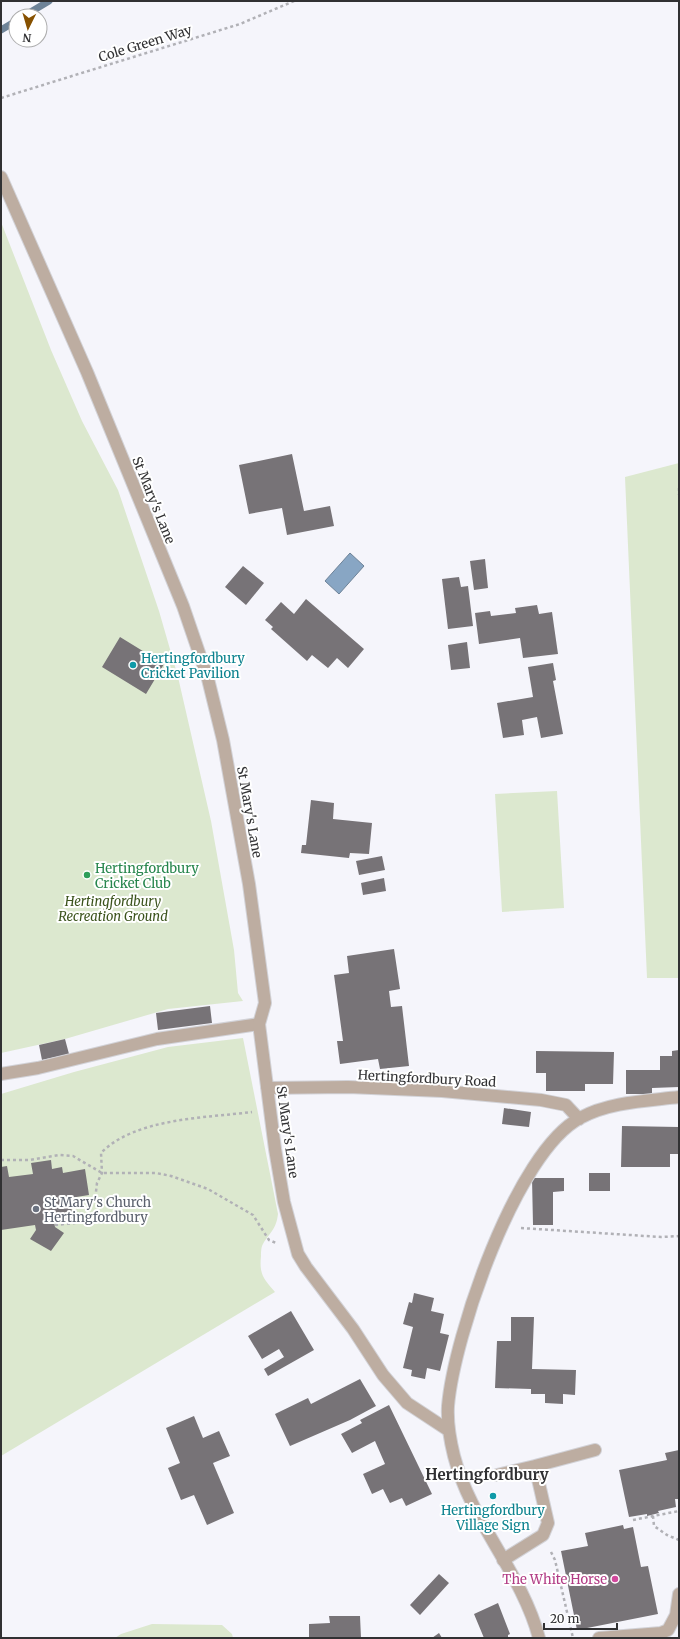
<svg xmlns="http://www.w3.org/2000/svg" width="680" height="1639" font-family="Merriweather,serif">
<rect width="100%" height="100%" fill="#f5f5fb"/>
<path fill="#dce8cf" d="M1 222 51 350 82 421 118 490 159 611 178 677 211 821 234 950 238 993 243 1001 168 1009 65 1039 1 1053Z
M679 463V978H647L625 477Z
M557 791 564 908 502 912 495 794Z
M243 1038 278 1214C276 1230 270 1232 263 1244 261 1247 261 1253 261 1256 259 1275 264 1279 275 1292L1 1456V1094L74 1072 168 1047Z
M152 1624 222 1625 232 1634 233 1638H115L121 1634Z"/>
<path fill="#88a6c4" stroke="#6e8398" d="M350 553 364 566 339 594 325 581Z"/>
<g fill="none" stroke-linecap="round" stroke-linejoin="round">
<path stroke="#6e8398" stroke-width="7" d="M24 16 49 1
M1 30 16 21"/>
</g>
<path fill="#777377" d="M292 454 304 511 330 506 334 526 287 535 282 508 249 514 239 465Z
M485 559 488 588 474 590 470 561Z
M243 566 264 583 246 605 225 587Z
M459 577 461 587 468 586 473 626 448 629 442 579Z
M306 599 364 649 348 668 337 658 328 668 312 655 307 661 271 629 273 627 265 620 281 602 294 614Z
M537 605 539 614 552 612 558 654 523 658 520 638 479 644 475 613 490 611 491 616 516 613 515 608Z
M120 637 164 664 146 694 102 667Z
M467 642 470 668 451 670 448 645Z
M553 663 556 680 553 681 563 734 541 738 537 717 522 720 524 735 503 738 497 703 533 697 528 667Z
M311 800 334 803 333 819 372 823 369 854 350 853 349 858 301 853 302 845H306Z
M382 856 385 870 359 875 356 861Z
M384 878 386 891 363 895 361 883Z
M394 949 400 989 389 991 391 1007 402 1006 409 1066 380 1069 378 1059 340 1064 337 1041H343L334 975 349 973 347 956Z
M210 1006 212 1023 158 1030 156 1013Z
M65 1039 69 1054 42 1060 39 1045Z
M679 1050V1087L652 1088V1094H626V1070H660V1056H672V1051Z
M536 1051 614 1052 613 1084H585V1091H546V1073H536Z
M504 1108 531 1112 529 1127 502 1124Z
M622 1126 679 1127V1154H670V1167H621Z
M51 1160 52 1169 62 1167 63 1173 85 1169 89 1195 70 1198 73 1219 54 1222 55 1227 64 1233 51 1251 30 1239 36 1230 35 1225 1 1230V1167L7 1166 9 1177 33 1174 31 1163Z
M589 1173H610V1191H589Z
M532 1178H564V1191L553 1192V1225H533Z
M414 1293 434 1298 431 1311 444 1314 440 1333 449 1335 440 1371 427 1368 425 1379 411 1376 412 1370 403 1368 413 1327 403 1324 409 1302 412 1303Z
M291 1311 314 1350 268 1376 264 1369 284 1357 279 1349 262 1359 248 1336Z
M511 1317H534L532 1369 576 1370 575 1395 563 1394V1404L545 1403V1394H531V1389L495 1388 497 1341H511Z
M360 1379 376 1406 350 1420 290 1446 275 1414 308 1398 311 1404Z
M389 1405 432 1494 406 1506 402 1498 390 1503 383 1489 372 1494 363 1474 385 1464 375 1441 352 1453 341 1434 362 1423 360 1420Z
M194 1416 203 1438 219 1431 230 1456 213 1463 234 1513 207 1525 194 1495 181 1500 168 1468 180 1463 166 1428Z
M679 1450V1499H675L676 1507 658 1511 659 1513 647 1516V1514L629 1517 619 1470 667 1460 665 1453Z
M623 1525 624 1529 633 1527 641 1567 648 1566 658 1614 577 1630 561 1551 588 1546 585 1533Z
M439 1574 449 1583 420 1615 410 1605Z
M498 1603 510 1634 508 1635V1638H484L474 1614Z
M329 1616H360L361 1638H309V1624L330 1623Z
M439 1633 442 1638H432Z"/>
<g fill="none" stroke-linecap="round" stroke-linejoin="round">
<defs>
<path id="lane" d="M1 1074 38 1068 157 1039 259 1024
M497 1475 535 1466
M503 1560 543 1535 548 1523 535 1466 595 1450
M599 1638 661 1633 668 1630 676 1615 679 1594"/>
<path id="street" d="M1 177 87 372 183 606 208 679 223 740 249 884 265 1003 259 1024 275 1149 284 1202 298 1254 306 1267 353 1329 383 1375 407 1403 448 1430
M267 1088 348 1087 442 1091 541 1100 566 1105 579 1119
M539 1638C522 1573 471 1522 454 1456 450 1440 447 1423 448 1406 454 1336 516 1152 580 1118 609 1102 646 1101 679 1097"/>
</defs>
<use href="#lane" stroke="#d2d2d7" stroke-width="14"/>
<use href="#street" stroke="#d2d2d7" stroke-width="14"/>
<path stroke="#b1b1b6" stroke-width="2.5" stroke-dasharray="3 3" stroke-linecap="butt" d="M1 98 240 24 294 1
M679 488V495
M1 1160H29L59 1155 73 1156 102 1173H156L171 1176 208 1189 253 1215 269 1240 276 1243
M55 1225 75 1223 80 1217 78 1206 89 1204 95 1200 97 1183 102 1173 101 1153C135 1118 205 1118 252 1112
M521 1228 661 1237 679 1236
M653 1516 654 1526 667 1535 679 1540
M633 1520 679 1511
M551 1552 555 1560 573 1638"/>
<use href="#lane" stroke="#bdada1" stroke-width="12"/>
<use href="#street" stroke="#bdada1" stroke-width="12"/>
</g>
<g fill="#0f9aa8" stroke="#fff" stroke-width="1.5">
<circle cx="133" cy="665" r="4"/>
<circle cx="493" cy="1496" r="4"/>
</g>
<circle fill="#2e9e5b" stroke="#fff" stroke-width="1.5" cx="87" cy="875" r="4"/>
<circle fill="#6b7280" stroke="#fff" stroke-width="1.5" cx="36" cy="1209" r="4"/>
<circle fill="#d1479c" stroke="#fff" stroke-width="1.5" cx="615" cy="1579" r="4"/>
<g text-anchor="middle" stroke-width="4" stroke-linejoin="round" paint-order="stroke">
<g font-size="13" fill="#313133" stroke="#fff">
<text transform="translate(145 43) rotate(-17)" y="5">Cole Green Way</text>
<text transform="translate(154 500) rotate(68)" y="5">St Mary's Lane</text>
<text transform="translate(250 812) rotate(80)" y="5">St Mary's Lane</text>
<text transform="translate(427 1078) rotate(3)" y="5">Hertingfordbury Road</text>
<text transform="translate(288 1132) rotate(82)" y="5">St Mary's Lane</text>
</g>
<g font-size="13" fill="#0d838f" stroke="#fff" text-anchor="start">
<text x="141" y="663">Hertingfordbury<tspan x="141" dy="15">Cricket Pavilion</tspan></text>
<text x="493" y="1515" text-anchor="middle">Hertingfordbury<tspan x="493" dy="15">Village Sign</tspan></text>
</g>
<g font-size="13" fill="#27864d" stroke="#fff" text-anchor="start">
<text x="95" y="873">Hertingfordbury<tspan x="95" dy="15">Cricket Club</tspan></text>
</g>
<g font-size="13" font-style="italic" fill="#3b531c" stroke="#fff">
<text x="113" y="906">Hertingfordbury<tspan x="113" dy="15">Recreation Ground</tspan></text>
</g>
<g font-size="13" fill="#5b616d" stroke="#fff" text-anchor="start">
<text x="44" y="1207">St Mary's Church<tspan x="44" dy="15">Hertingfordbury</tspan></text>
</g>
<g font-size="13" fill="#b23c85" stroke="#fff" text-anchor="end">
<text x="607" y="1584">The White Horse</text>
</g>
<g font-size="15" font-weight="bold" fill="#313133" stroke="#fff">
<text x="487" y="1480">Hertingfordbury</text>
</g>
</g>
<rect width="680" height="1639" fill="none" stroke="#313133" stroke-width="4"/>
<g transform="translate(28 28) rotate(185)"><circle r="19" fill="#ffffff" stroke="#adadad"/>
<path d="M0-3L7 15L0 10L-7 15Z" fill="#875100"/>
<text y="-6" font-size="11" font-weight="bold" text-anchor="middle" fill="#313133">N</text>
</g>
<path d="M544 1623v6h73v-6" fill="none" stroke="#313133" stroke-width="2"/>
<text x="550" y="1623" font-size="12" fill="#313133" stroke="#ffffff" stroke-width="3" paint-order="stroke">20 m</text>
</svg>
